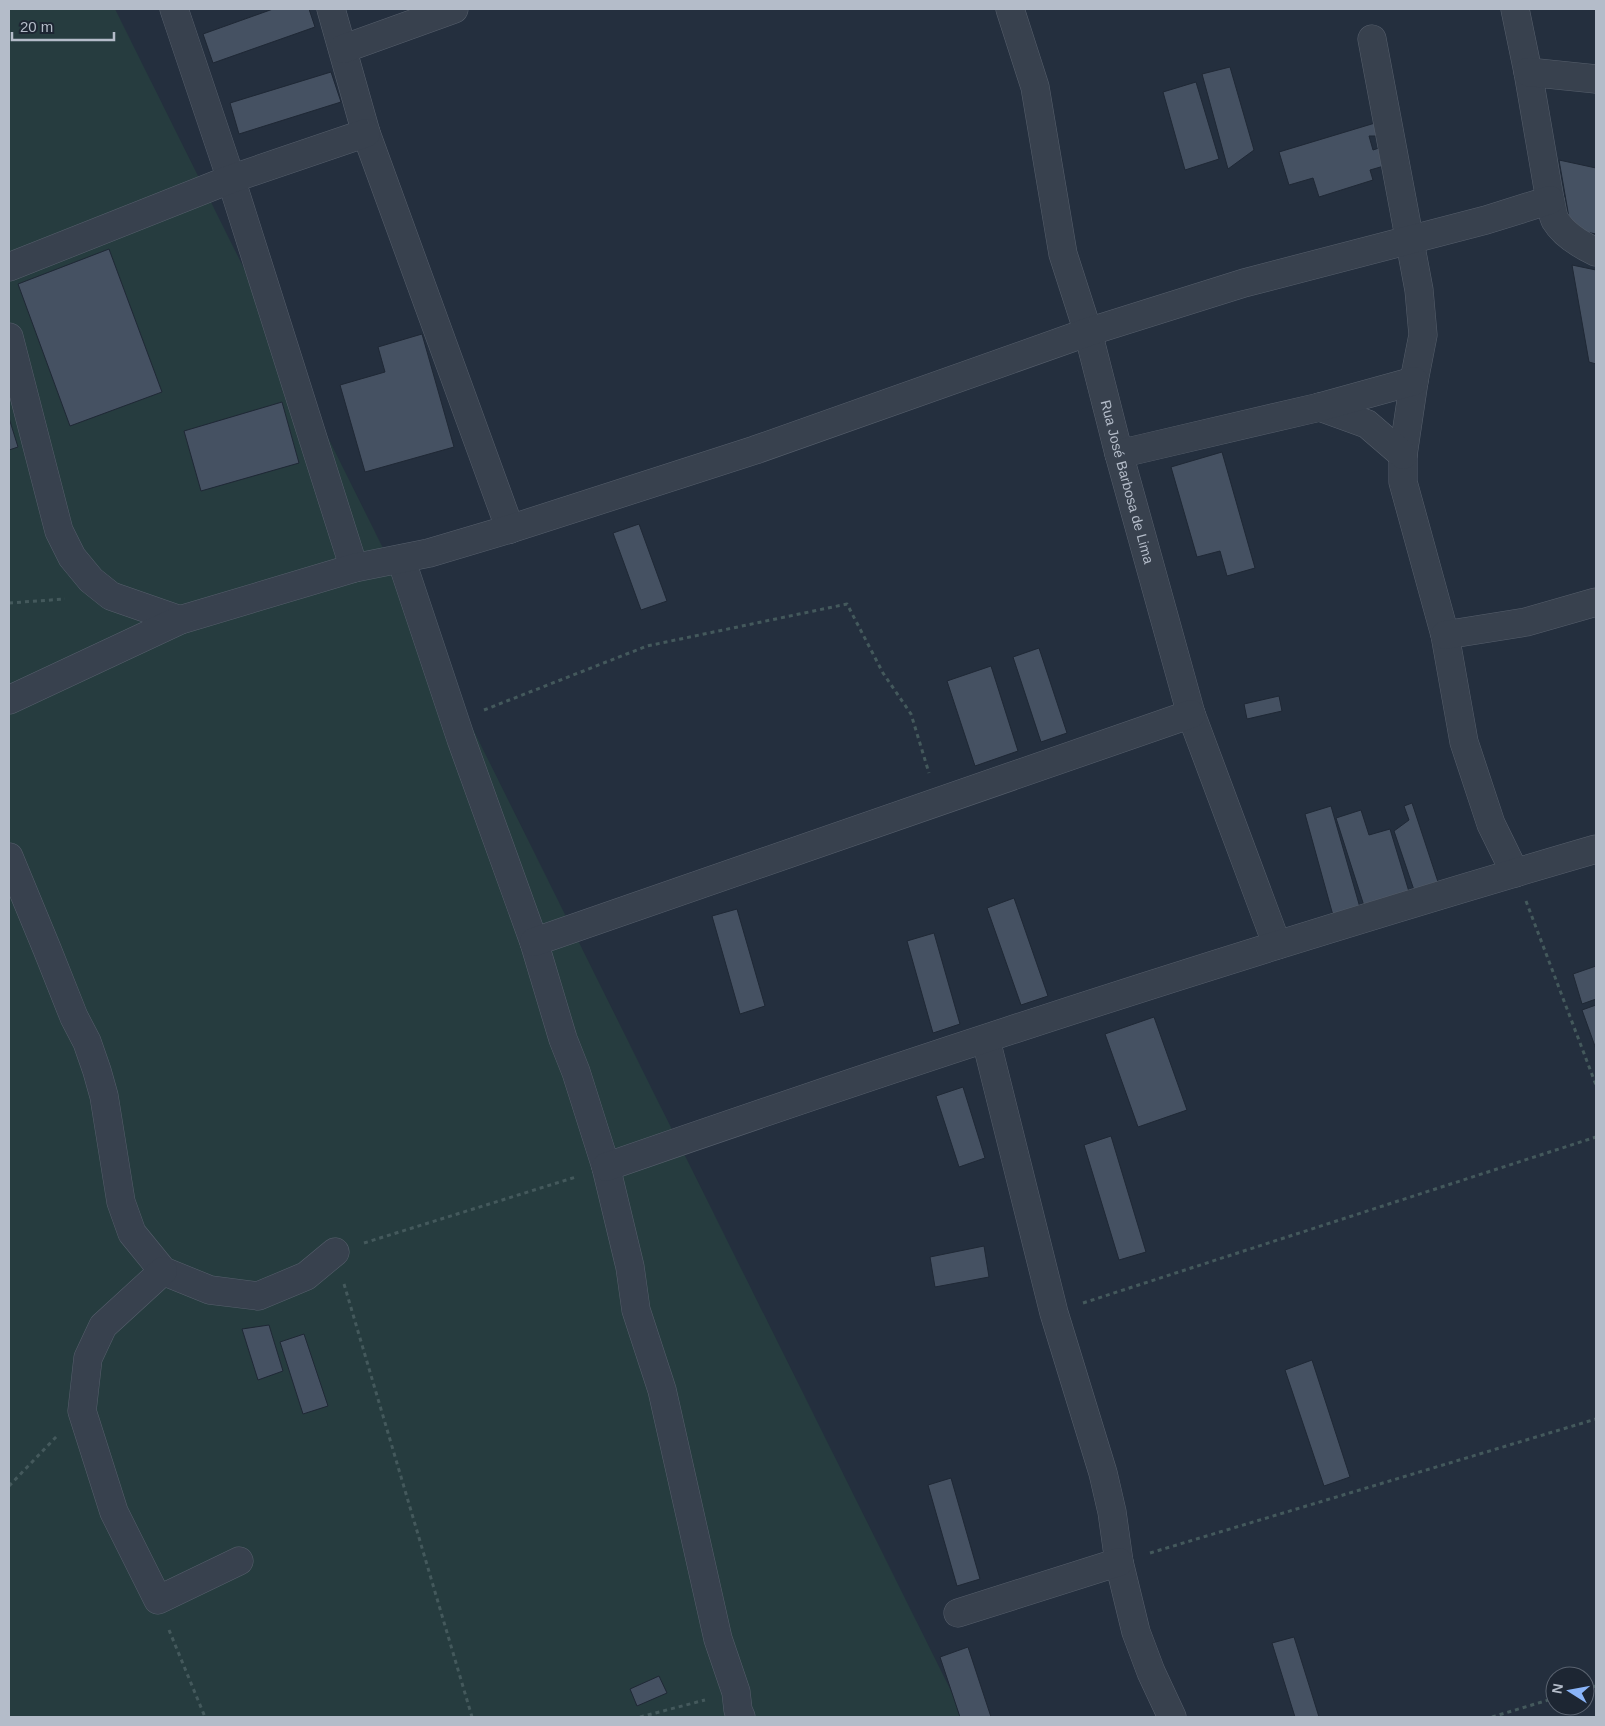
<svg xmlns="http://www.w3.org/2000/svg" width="1605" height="1726" font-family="Helvetica,sans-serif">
<rect width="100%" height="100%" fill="#242f3e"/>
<path fill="#263c3f" d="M9 9H115L964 1717H9Z"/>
<path fill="#455162" stroke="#1f2835" d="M273 9H309L315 27 213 63 203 34Z
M1230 67 1254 150 1228 169 1202 74Z
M331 72 341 102 239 134 230 103Z
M1196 82 1219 159 1185 170 1163 92Z
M1375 123 1379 136H1369L1373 150 1379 148 1384 166 1370 170 1373 180 1319 197 1313 178 1289 185 1279 152Z
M1559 160 1596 168V234L1571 229Z
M109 249 162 392 70 426 18 284Z
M1572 265 1596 270V364L1589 362Z
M422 334 454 447 365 472 340 385 385 372 378 347Z
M282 402 299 463 201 491 184 431Z
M9 418 18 447 9 450Z
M1222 452 1255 568 1227 576 1220 551 1197 557 1171 467Z
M639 524 667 601 641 610 613 533Z
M1039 648 1067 733 1041 742 1013 657Z
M991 666 1018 751 975 766 947 681Z
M1279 696 1282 711 1247 719 1244 704Z
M1412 803 1439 885 1415 893 1394 831 1409 820 1404 806Z
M1331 806 1361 911 1334 919 1305 814Z
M1361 810 1369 835 1390 829 1410 895 1365 909 1336 818Z
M1014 898 1048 996 1021 1005 987 908Z
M737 909 765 1006 740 1014 712 916Z
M934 933 960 1024 933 1033 907 941Z
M1596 966V999L1582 1004 1573 974Z
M1596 1005V1049L1582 1010Z
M1154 1017 1187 1110 1138 1127 1105 1034Z
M963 1087 985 1158 959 1167 936 1096Z
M1111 1136 1146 1252 1119 1260 1084 1145Z
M984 1246 989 1277 935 1287 930 1257Z
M269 1325 283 1371 258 1380 242 1329Z
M304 1334 328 1406 303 1414 280 1342Z
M1312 1360 1350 1477 1324 1486 1285 1370Z
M951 1478 980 1579 957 1586 928 1485Z
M1294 1637 1319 1717H1295L1272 1643Z
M968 1647 991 1717H960L940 1657Z
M659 1676 667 1693 637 1706 630 1689Z"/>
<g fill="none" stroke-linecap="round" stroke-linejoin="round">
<defs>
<g id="street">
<path d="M174 9 231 179 354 568"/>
<path d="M331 9 366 133 510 529"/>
<path id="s1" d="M1010 9 1035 87 1063 254 1088 332 1119 454 1191 714 1277 945"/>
<path d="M1515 9 1528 72 1550 200C1552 206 1552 214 1555 220 1564 235 1581 245 1596 252"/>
<path d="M1372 39 1419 290 1423 335 1414 381 1403 455V482L1445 635 1464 742 1491 824 1515 873"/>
<path d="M343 49 454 9"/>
<path d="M1528 72 1596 79"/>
<path d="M9 267 231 179 366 133"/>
<path d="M9 337 59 531 72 557 91 580 111 596 180 620"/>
<path d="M1320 407 1367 424 1403 455"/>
<path d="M1119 454 1320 407 1414 381"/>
<path d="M401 559 461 739 534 942 563 1039 576 1072 606 1167 630 1267 636 1310 662 1390 718 1639 736 1692 738 1710 741 1717"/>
<path d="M1445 635 1526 622 1596 602"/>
<path d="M9 700 180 620 354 568 429 553 510 529 755 450 1088 332 1244 283 1486 220 1550 200"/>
<path d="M9 857 47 949 74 1017 87 1042 97 1071 104 1096 121 1202 132 1233 163 1271 210 1290 258 1296 306 1276 335 1252"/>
<path d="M534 942 1191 714"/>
<path d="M986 1040 1054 1313 1103 1473 1112 1512 1119 1562 1136 1632 1151 1672 1172 1717"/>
<path d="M606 1167C933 1053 1263 946 1596 849"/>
<path d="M163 1271 103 1326 88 1358 82 1411 114 1512 158 1600 239 1561"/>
<path d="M958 1613 1119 1562"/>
</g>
</defs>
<use href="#street" stroke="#565f6c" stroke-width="29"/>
<path stroke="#44595c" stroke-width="3" stroke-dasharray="4 4" stroke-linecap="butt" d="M9 603 65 599
M484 710 647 646 847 604 883 673 911 714 929 773
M1526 901 1596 1085
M364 1243 576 1177
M344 1284 472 1717
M1083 1303 1596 1137
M9 1486 57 1436
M1150 1553 1596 1419
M169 1630 205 1717
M1585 1689 1596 1686
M640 1717 705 1700
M1492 1717 1555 1698"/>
<use href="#street" stroke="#38414e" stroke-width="28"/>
</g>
<g text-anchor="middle" stroke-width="5" stroke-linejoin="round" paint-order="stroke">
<g font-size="14" fill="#b4bcc9" stroke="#1d2633">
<text dy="5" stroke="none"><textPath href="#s1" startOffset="488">Rua José Barbosa de Lima</textPath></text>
</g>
</g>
<rect width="1605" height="1726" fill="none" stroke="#b4bcc9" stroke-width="20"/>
<g transform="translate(1570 1691) rotate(281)"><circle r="24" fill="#1d2633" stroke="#59626f"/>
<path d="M0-4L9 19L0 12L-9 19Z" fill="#8ab4f8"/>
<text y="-8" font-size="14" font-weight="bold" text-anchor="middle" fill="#b4bcc9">N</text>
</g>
<path d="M12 32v8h102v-8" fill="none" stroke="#b4bcc9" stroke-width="2.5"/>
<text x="20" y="32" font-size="15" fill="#b4bcc9" stroke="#1d2633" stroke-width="4" paint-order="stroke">20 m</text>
</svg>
